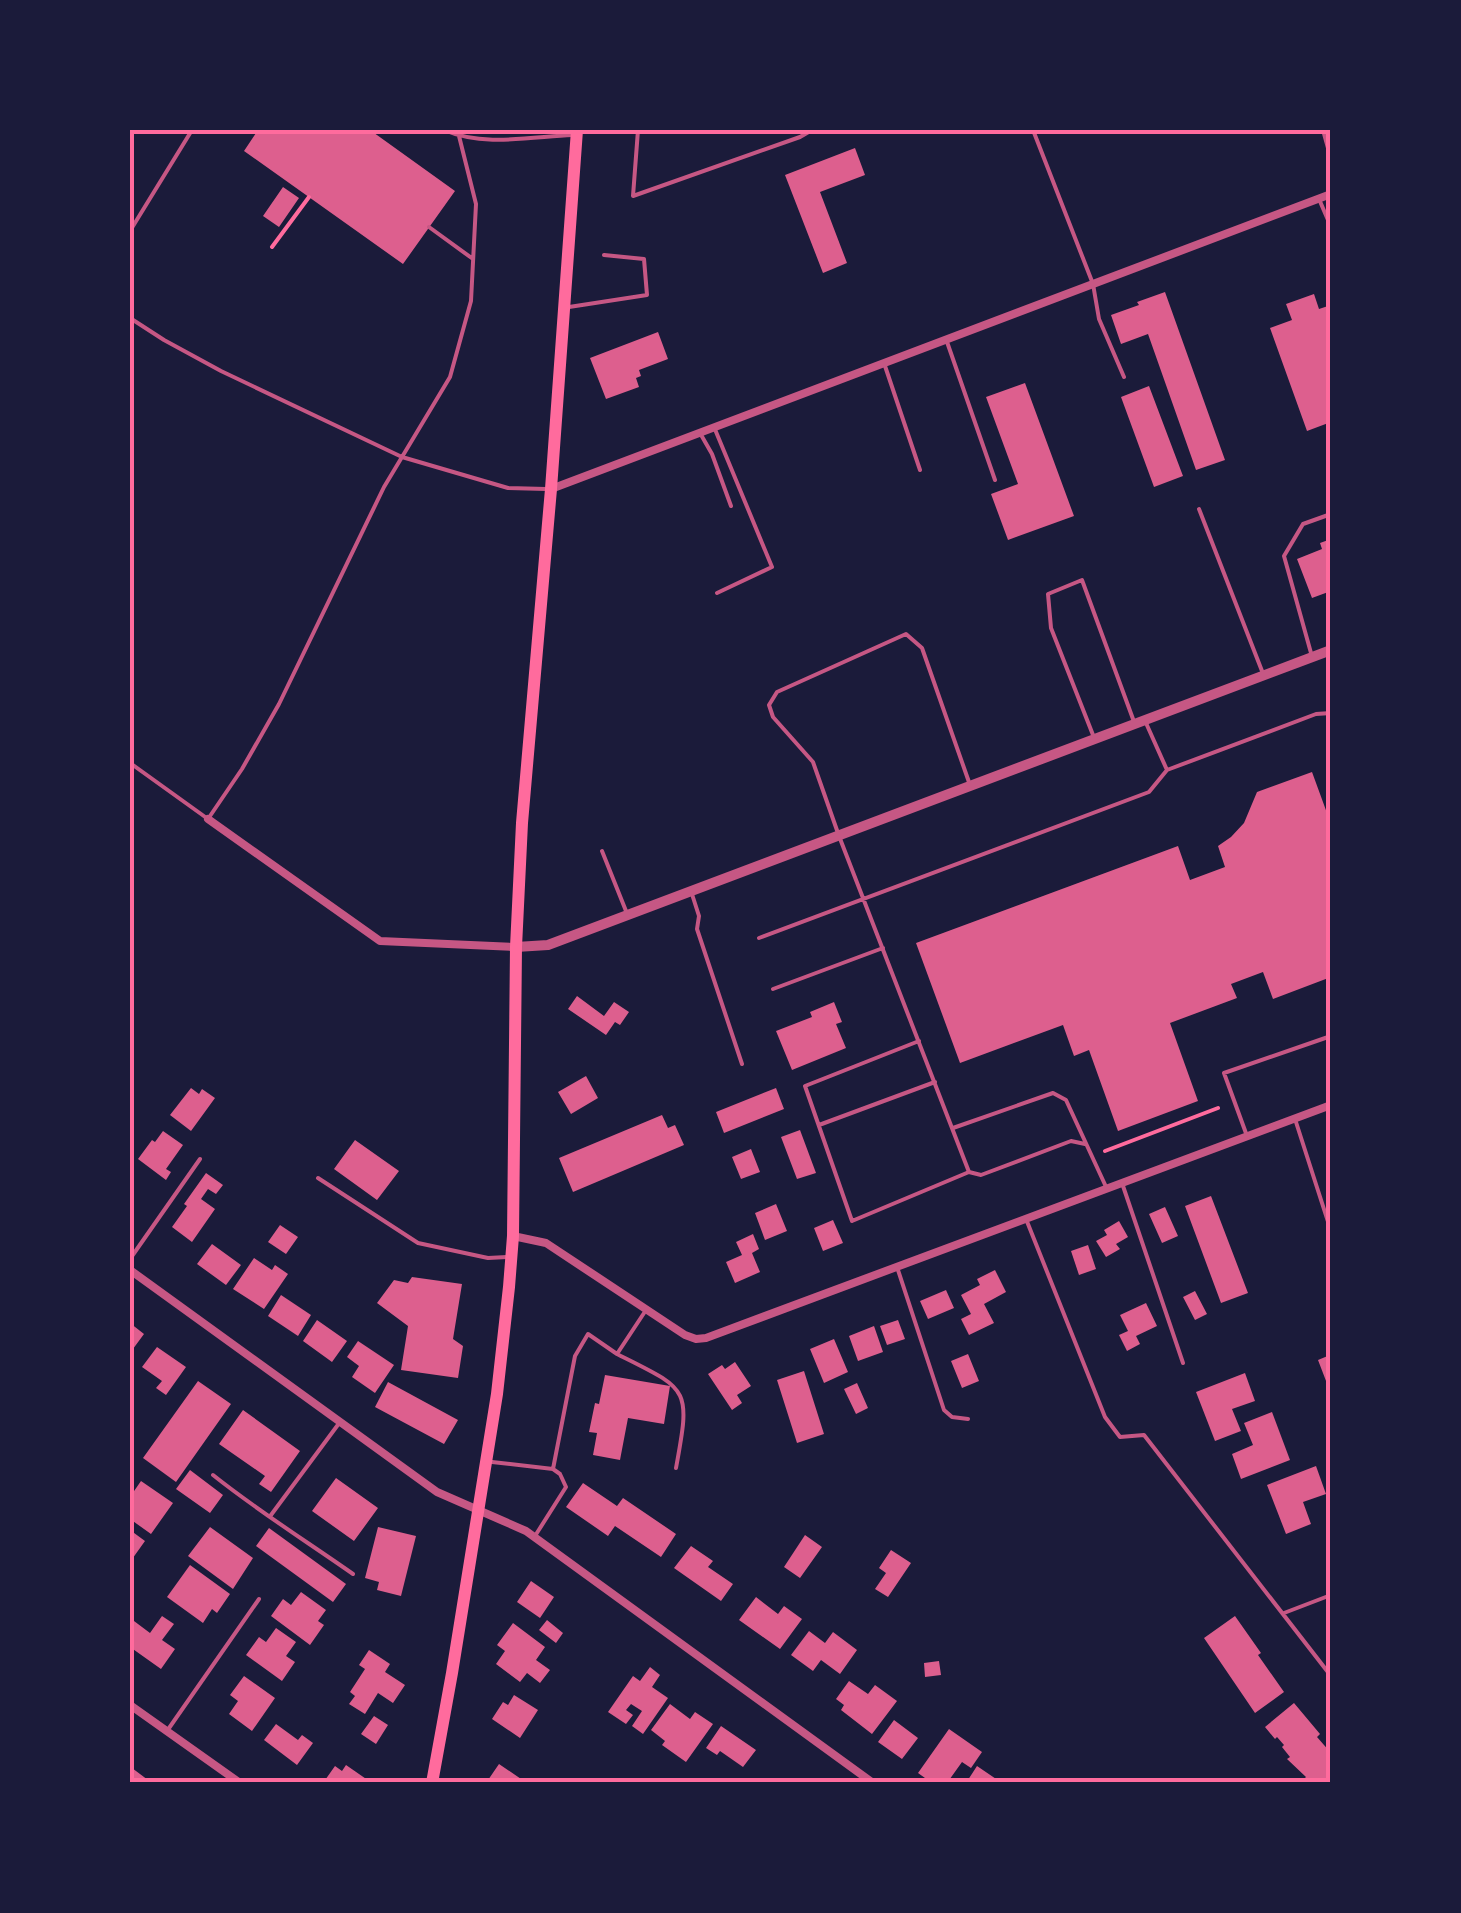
<svg xmlns="http://www.w3.org/2000/svg" width="1461" height="1913" font-family="'DM Sans',sans-serif">
<rect width="100%" height="100%" fill="#1b1b3a"/>
<path fill="#dd5f8e" d="M258 130H370L455 191 403 264 244 151Z
M855 148 865 175 820 192 847 263 823 273 785 175Z
M283 187 299 198 279 227 263 216Z
M1165 292 1225 460 1196 470 1148 334 1121 344 1111 315 1139 305 1137 302Z
M1314 294 1319 309 1331 305V422L1307 431 1270 328 1292 320 1286 304Z
M658 332 668 359 639 370 641 376 636 378 639 387 606 399 590 358Z
M1025 383 1074 516 1008 540 991 494 1018 484 986 397Z
M1149 386 1183 476 1154 487 1121 397Z
M1331 539V591L1312 598 1297 559 1322 549 1320 543Z
M1312 772 1331 824V977L1273 999 1263 972 1231 984 1237 998 1170 1023 1198 1101 1118 1131 1089 1050 1074 1056 1063 1025 960 1063 916 943 1178 846 1190 880 1225 867 1218 846 1231 837 1244 823 1257 792Z
M577 996 604 1016 614 1002 629 1012 620 1025 615 1022 606 1035 568 1009Z
M834 1002 842 1022 836 1024 846 1048 792 1070 776 1031 812 1017 810 1012Z
M586 1076 598 1098 571 1114 558 1092Z
M191 1088 199 1094 202 1089 215 1098 191 1131 170 1115Z
M776 1088 784 1109 724 1133 716 1112Z
M662 1115 668 1128 675 1125 684 1145 573 1192 559 1158Z
M800 1130 816 1173 797 1179 781 1137Z
M163 1131 183 1145 166 1169 171 1172 166 1180 138 1159 152 1140 155 1142Z
M355 1140 399 1171 377 1200 334 1169Z
M751 1149 760 1172 741 1179 732 1157Z
M206 1173 223 1185 216 1194 208 1189 201 1199 215 1209 192 1242 172 1227 187 1206 184 1204Z
M1211 1196 1248 1293 1221 1303 1185 1206Z
M776 1204 787 1231 765 1240 755 1213Z
M1165 1207 1178 1236 1162 1243 1149 1214Z
M833 1220 843 1243 823 1251 814 1228Z
M1119 1221 1128 1237 1116 1244 1120 1249 1106 1257 1096 1241 1107 1235 1104 1230Z
M280 1225 298 1237 286 1254 268 1242Z
M753 1234 759 1249 752 1253 760 1272 735 1283 726 1262 742 1255 736 1242Z
M212 1244 241 1265 226 1285 197 1264Z
M1088 1245 1096 1269 1079 1275 1071 1251Z
M254 1258 272 1270 275 1265 288 1274 264 1309 233 1289Z
M995 1270 1006 1292 984 1304 994 1323 969 1335 961 1319 971 1314 961 1295 980 1285 977 1279Z
M412 1277 462 1284 453 1339 463 1346 458 1378 401 1370 408 1326 377 1303 394 1280 408 1283Z
M946 1290 954 1308 928 1319 920 1301Z
M1195 1291 1207 1314 1195 1320 1183 1297Z
M281 1295 311 1315 298 1336 268 1316Z
M1146 1303 1157 1326 1136 1336 1140 1344 1127 1351 1119 1335 1128 1331 1120 1315Z
M317 1320 347 1341 332 1362 303 1341Z
M898 1320 905 1339 887 1345 880 1326Z
M130 1323 144 1334 130 1353Z
M874 1326 883 1352 858 1361 849 1336Z
M834 1339 848 1372 824 1383 810 1349Z
M358 1341 394 1365 375 1393 352 1377 359 1366 347 1357Z
M1331 1344V1394L1318 1360 1330 1355 1327 1345Z
M157 1347 186 1367 166 1395 156 1388 162 1381 142 1367Z
M968 1354 979 1381 962 1388 951 1361Z
M735 1362 751 1386 737 1395 742 1403 732 1410 708 1374 722 1365 725 1369Z
M804 1371 824 1434 797 1443 777 1380Z
M1245 1373 1255 1401 1232 1409 1241 1431 1215 1441 1196 1392Z
M605 1375 670 1386 664 1424 628 1418 620 1460 593 1455 597 1433 589 1432 595 1403 599 1404Z
M198 1381 231 1404 176 1482 143 1458Z
M388 1382 458 1420 444 1444 375 1407Z
M857 1383 868 1408 856 1414 844 1389Z
M243 1410 300 1451 271 1492 259 1484 265 1476 219 1444Z
M1272 1412 1290 1460 1241 1479 1232 1454 1253 1445 1244 1423Z
M1316 1466 1326 1494 1303 1502 1311 1524 1286 1534 1267 1485Z
M190 1470 223 1495 210 1513 176 1489Z
M336 1478 378 1508 354 1541 312 1511Z
M141 1481 173 1503 151 1534 130 1519V1492L132 1494Z
M583 1483 617 1506 623 1498 676 1534 661 1557 615 1526 608 1536 566 1507Z
M210 1527 253 1558 233 1589 188 1556Z
M378 1527 416 1536 401 1596 377 1590 379 1582 365 1578Z
M269 1528 346 1584 333 1602 256 1546Z
M130 1530 145 1541 130 1562Z
M805 1535 822 1547 800 1578 784 1567Z
M691 1546 713 1561 708 1567 733 1584 721 1601 674 1568Z
M891 1550 911 1563 888 1597 875 1589 886 1573 879 1568Z
M190 1565 230 1594 217 1613 212 1609 203 1623 167 1597Z
M531 1581 554 1597 540 1618 517 1602Z
M301 1592 326 1610 318 1621 324 1625 310 1645 271 1616 283 1599 291 1605Z
M756 1597 778 1614 784 1606 802 1619 780 1649 739 1620Z
M162 1616 174 1624 162 1640 175 1649 161 1669 130 1647V1627L134 1621 150 1633Z
M1235 1616 1261 1653 1258 1655 1284 1692 1255 1713 1204 1638Z
M547 1620 563 1633 556 1643 539 1630Z
M513 1623 545 1647 536 1660 550 1670 540 1683 527 1673 520 1682 496 1664 505 1651 497 1645Z
M276 1628 296 1642 286 1656 295 1662 282 1681 246 1655 259 1637 266 1642Z
M809 1631 825 1643 833 1632 857 1650 840 1674 821 1660 813 1671 791 1655Z
M369 1650 390 1664 385 1672 405 1685 393 1703 378 1693 365 1714 349 1704 355 1696 350 1692 365 1669 359 1665Z
M939 1661 941 1675 925 1677 924 1663Z
M650 1667 660 1675 652 1687 668 1698 643 1734 632 1726 642 1711 631 1704 626 1710 633 1715 626 1724 608 1712 633 1676 640 1681Z
M244 1676 275 1698 252 1731 229 1714 238 1701 230 1695Z
M849 1681 868 1694 875 1685 897 1701 872 1734 841 1710 844 1705 836 1699Z
M514 1695 538 1710 520 1738 492 1719 503 1702 508 1705Z
M1294 1703 1320 1734 1317 1737 1331 1753V1775L1322 1783H1307L1304 1779 1306 1777 1287 1759 1290 1757 1282 1747 1284 1745 1277 1737 1275 1739 1265 1727Z
M670 1704 690 1719 695 1712 713 1724 686 1762 662 1745 665 1741 651 1730Z
M374 1716 388 1725 376 1744 361 1734Z
M894 1720 918 1738 902 1759 878 1742Z
M276 1724 298 1740 302 1735 313 1743 297 1765 264 1740Z
M721 1726 756 1750 743 1767 720 1751 717 1755 706 1748Z
M949 1729 982 1752 971 1768 962 1762 947 1783H939L934 1779 932 1783 918 1773Z
M499 1764 524 1781 522 1783H486Z
M346 1765 372 1783H323L335 1766 342 1771Z
M977 1766 1002 1783H966Z
M132 1768 152 1783H130Z"/>
<g fill="none" stroke-linecap="round" stroke-linejoin="round">
<path stroke="#ff6b9d" stroke-width="4" d="M272 247 309 197
M1105 1151 1218 1108"/>
<path stroke="#c65784" stroke-width="4" d="M444 130C483 147 531 137 572 135
M638 130 633 196 800 137 812 130
M1033 130 1093 284 1099 319 1124 377
M1323 130 1331 159
M1319 199 1331 227
M429 227 473 259
M130 231 192 130
M569 307 647 295 644 259 604 255
M130 318 164 340 221 371 402 457 508 488 546 489
M946 339 995 480
M884 363 920 470
M714 427 772 567 717 593
M700 433 712 454 731 506
M1199 509 1262 671
M1311 653 1284 556 1303 524 1331 514
M1146 723 1167 770 1316 714 1331 713
M1093 735 1051 628 1048 594 1082 580 1133 719
M130 763 208 819 242 769 279 704 384 487 450 377 471 301 476 204 459 136
M602 851 626 911
M691 891 699 916 697 929 742 1064
M759 938 1149 792 1167 770
M773 989 883 948
M919 1041 805 1086 852 1221 969 1172 981 1175 1071 1141 1085 1144
M1295 1119 1331 1231
M819 1125 935 1082
M953 1128 1053 1093 1066 1100 1107 1189
M1247 1136 1224 1073 1331 1036
M969 1172 839 836 813 762 773 717 769 705 777 692 906 634 922 648 970 785
M318 1178 418 1243 488 1258 507 1257
M1122 1183 1183 1363
M1026 1219 1105 1417 1120 1437 1144 1435 1331 1676
M130 1259 200 1159
M897 1267 944 1410 952 1417 968 1419
M617 1354C689 1390 691 1387 676 1468
M492 1462 553 1469 575 1356 588 1334 617 1354 646 1310
M213 1475C258 1511 306 1541 353 1574
M271 1515 340 1422
M535 1536 566 1487 560 1474 553 1469
M1284 1613 1331 1595
M167 1731 259 1599"/>
<path stroke="#c65784" stroke-width="8" d="M551 489 1331 194
M208 819 380 941 516 947
M513 1236 546 1243 685 1335 696 1339 706 1338 1331 1105
M130 1270 437 1492 526 1531 873 1783
M130 1705 240 1783"/>
<path stroke="#c65784" stroke-width="10" d="M516 947 548 945 1331 650"/>
<path stroke="#ff6b9d" stroke-width="12" d="M432 1783 452 1673 497 1394 509 1287 513 1236 516 947 522 823 551 489 577 130"/>
</g>
<rect width="1461" height="1913" fill="none" stroke="#1b1b3a" stroke-width="265"/>
<rect x="132" y="132" width="1196" height="1648" fill="none" stroke="#ff6b9d" stroke-width="4"/>
</svg>
